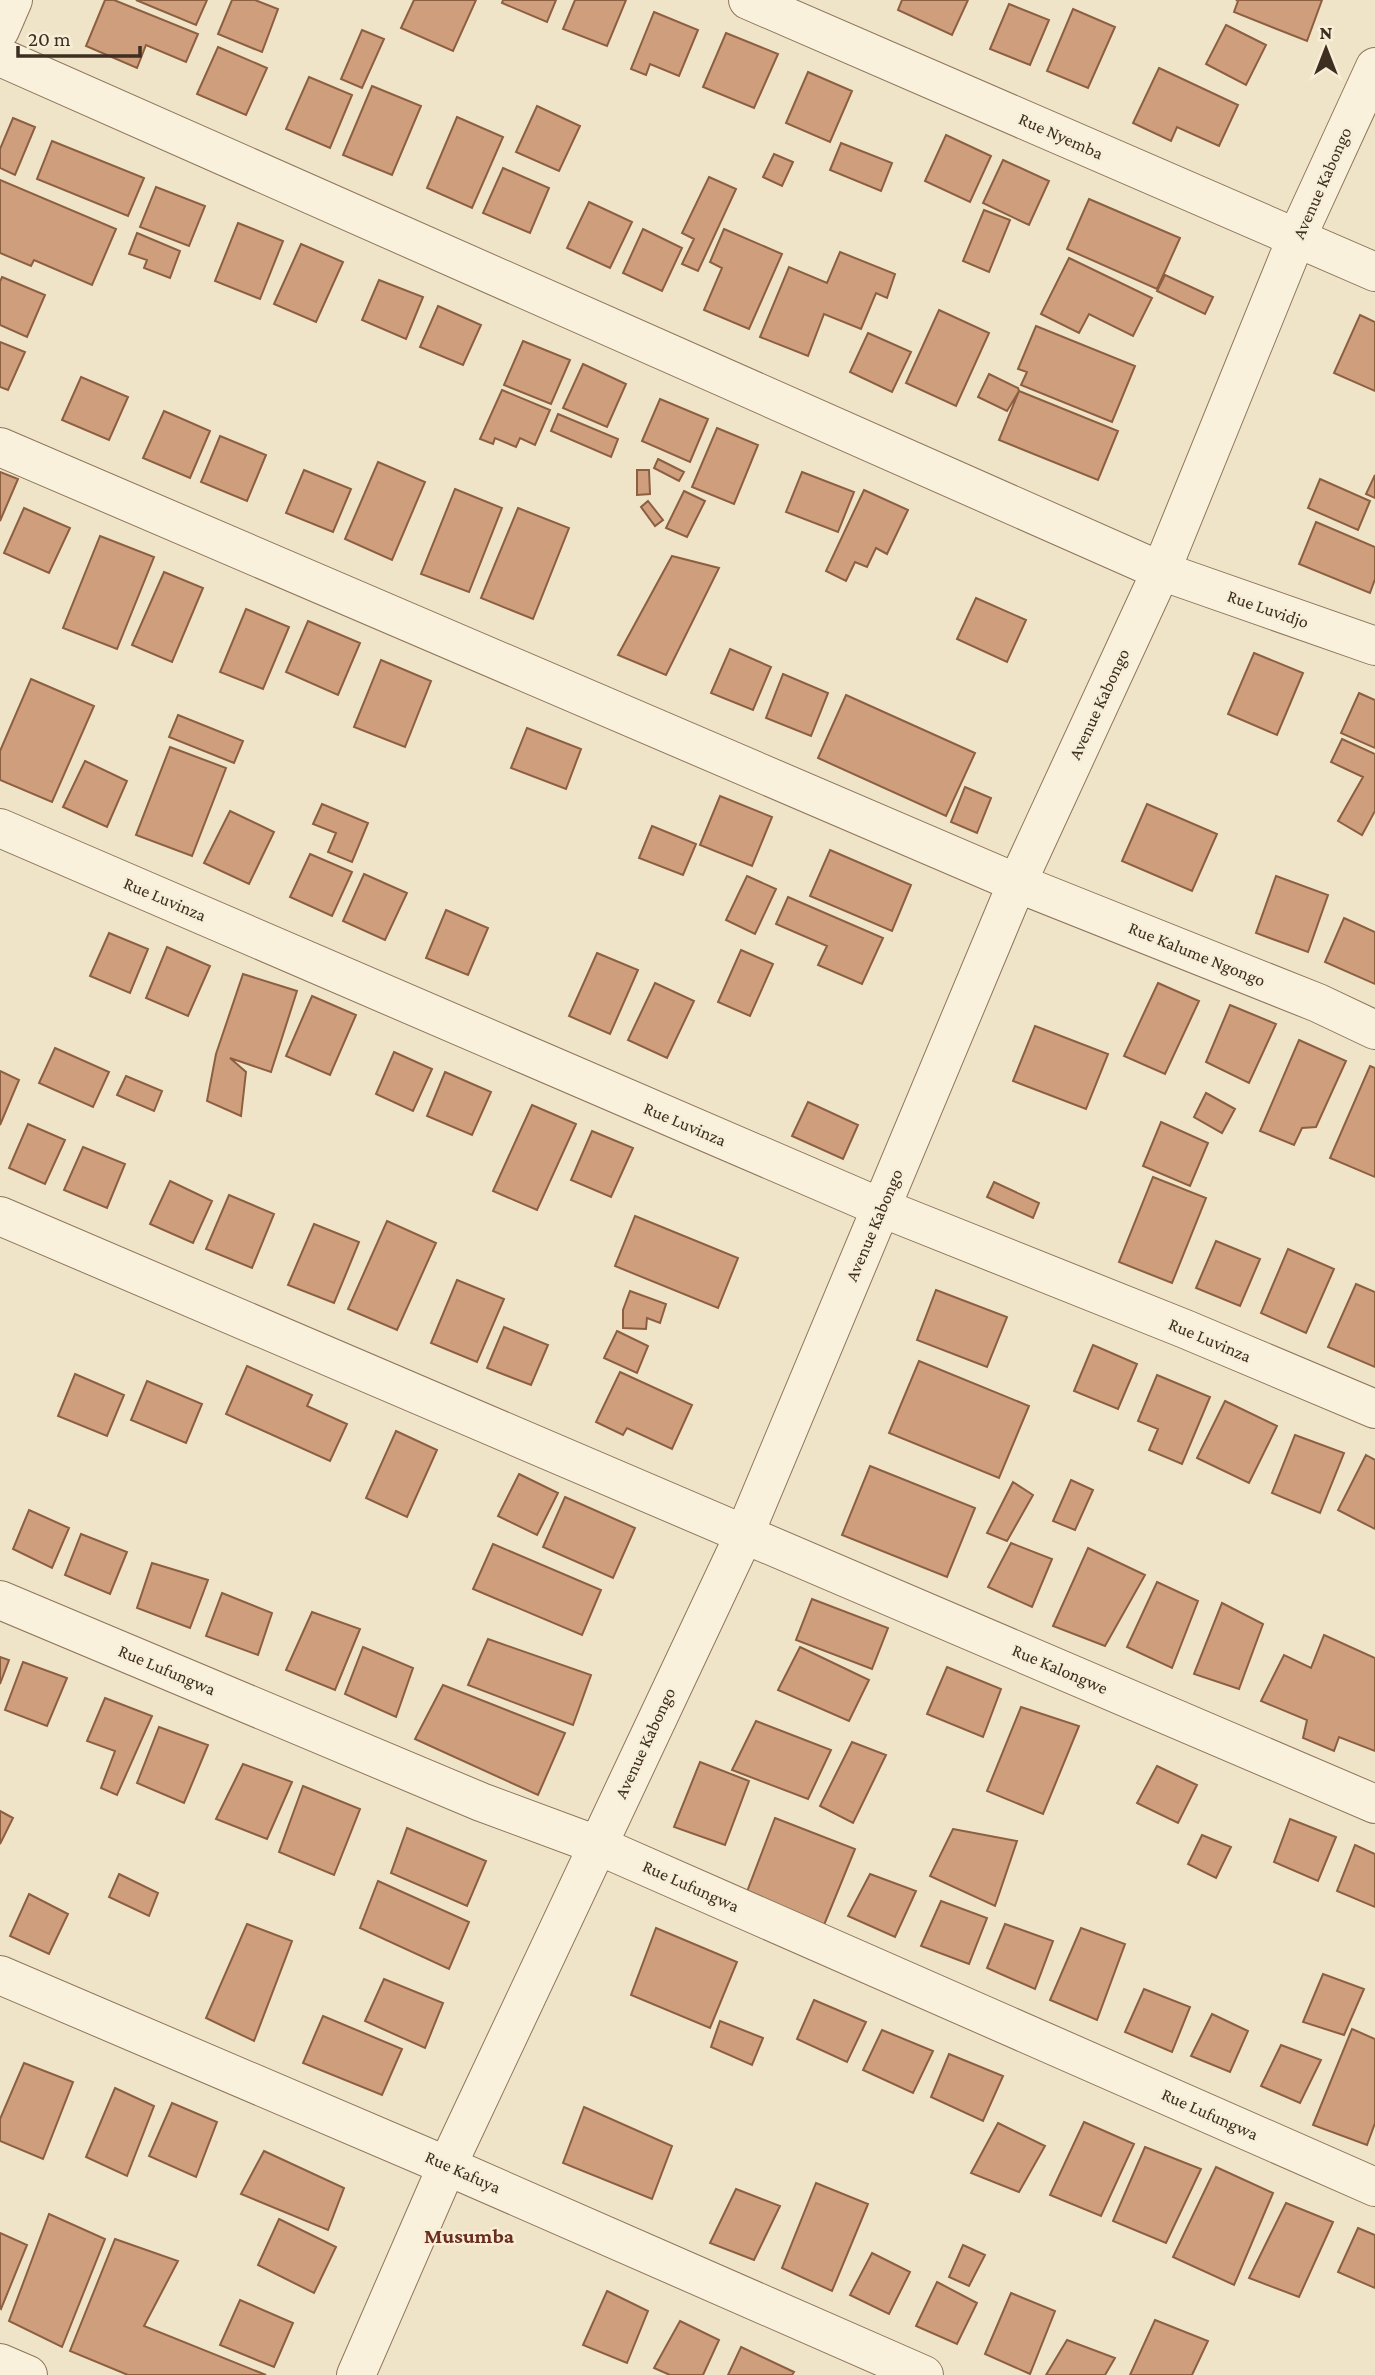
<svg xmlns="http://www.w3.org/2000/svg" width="1375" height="2375" font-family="'Crimson Pro',serif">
<rect width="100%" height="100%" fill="#f0e4c8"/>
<path fill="#cf9f7d" stroke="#8d5f41" stroke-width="2" d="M105 0H114L198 34 186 62 146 45 137 68 86 46Z
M136 0H207L196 25Z
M232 0H255L278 9 262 52 218 34Z
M414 0H476L453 51 401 28Z
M503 0H556L547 22 502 3Z
M575 0H626L607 46 563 29Z
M902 0H968L952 35 898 10Z
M1236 0H1322L1307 41 1234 12 1238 1Z
M1009 4 1049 20 1030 65 990 49Z
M1073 9 1115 27 1088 88 1047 71Z
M654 12 698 30 679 76 650 64 646 75 631 69Z
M1226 25 1266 45 1246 85 1206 64Z
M362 30 384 39 362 88 341 79Z
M726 33 778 54 754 108 703 87Z
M218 47 267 68 246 115 197 94Z
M1159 68 1238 105 1219 146 1177 127 1171 141 1133 123Z
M808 72 852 91 830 142 786 123Z
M309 77 352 95 330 148 286 129Z
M372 86 421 106 392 175 343 155Z
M537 106 580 126 559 171 516 152Z
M457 117 503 137 472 208 427 188Z
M13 118 35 127 15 175 0 168V149Z
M946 135 991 156 970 202 925 181Z
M52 141 144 178 128 216 37 179Z
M841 143 892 163 881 191 830 170Z
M774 154 793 162 782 186 763 177Z
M1003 160 1049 181 1029 225 983 203Z
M503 168 549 188 530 233 483 213Z
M709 177 736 189 698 271 682 264 694 239 682 233Z
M0 180 116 229 92 285 34 260 31 266 0 253Z
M156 187 205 206 189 246 140 227Z
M1089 199 1180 238 1157 289 1067 249Z
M589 202 632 222 610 268 567 248Z
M984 210 1010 220 989 272 963 261Z
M238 223 283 241 260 299 215 281Z
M643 229 682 248 662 291 623 273Z
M724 229 782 254 749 329 704 310 722 268 710 262Z
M137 233 180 251 170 278 144 268 147 260 129 254Z
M301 244 343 262 316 322 274 304Z
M840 252 895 274 887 298 876 293 861 329 824 314 808 356 760 337 789 267 827 283Z
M1069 258 1152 298 1133 336 1089 314 1079 333 1041 314Z
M1165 275 1213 297 1205 314 1157 291Z
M2 277 45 295 27 337 0 325V282Z
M379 280 423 297 406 339 362 320Z
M438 306 481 325 463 365 420 347Z
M939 310 989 333 956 406 906 383Z
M1360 315 1375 322V391L1334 373Z
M1036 326 1135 366 1112 422 1021 385 1027 372 1018 369Z
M868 333 911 352 892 392 850 372Z
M523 341 570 360 551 404 504 385Z
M0 342 25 352 8 390 0 387Z
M583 364 626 384 607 427 563 408Z
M989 374 1018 388 1019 391 1007 411 978 397Z
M81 377 128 397 109 440 62 420Z
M502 390 550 410 535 445 520 438 516 447 495 438 493 444 480 439Z
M1019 391 1118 431 1098 480 999 440Z
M660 399 708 419 690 462 642 441Z
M164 411 210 431 190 478 143 458Z
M558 414 618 439 611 457 551 431Z
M717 428 758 445 734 504 692 487Z
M220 436 266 455 247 501 201 482Z
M658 459 684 472 679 481 654 468Z
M378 462 425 482 392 560 345 539Z
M304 470 351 489 333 532 286 513Z
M637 470H649L650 494 637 495Z
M0 472 18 479 0 521Z
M802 472 854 492 838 532 786 512Z
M1375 475V498L1366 494Z
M1320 479 1370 501 1358 530 1308 508Z
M455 489 502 508 469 592 421 574Z
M864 490 908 510 887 554 876 548 867 567 855 562 846 581 826 571Z
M684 491 705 501 687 537 666 528Z
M648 501 663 520 655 526 641 507Z
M24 508 70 528 49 573 4 553Z
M518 508 569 528 533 619 481 598Z
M1316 522 1375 547V579L1370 593 1299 564Z
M100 536 154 557 117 649 63 628Z
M672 556 719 568 666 675 618 655Z
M164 572 203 588 172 662 132 645Z
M976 598 1026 620 1007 662 957 639Z
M246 609 289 627 263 689 220 672Z
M308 621 360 643 338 695 286 672Z
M730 649 771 667 753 710 711 693Z
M1254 653 1303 673 1277 735 1228 714Z
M381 660 431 681 405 747 354 727Z
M783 674 828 693 811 736 766 718Z
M31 679 94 706 52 802 0 780V751Z
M1359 693 1375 700V748L1341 733Z
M846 695 975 753 946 816 818 758Z
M178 715 243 741 234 763 169 737Z
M527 728 581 749 566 789 511 768Z
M1342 739 1375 754V811L1362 835 1338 821 1363 777 1331 762Z
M170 747 226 768 192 856 136 835Z
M85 761 127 781 107 827 63 807Z
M965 787 991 798 977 833 951 822Z
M720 796 772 817 752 866 700 845Z
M322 804 368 823 352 862 328 852 336 833 313 824Z
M1147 804 1217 834 1192 891 1122 861Z
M230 811 274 832 249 884 204 863Z
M652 826 696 844 683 875 639 858Z
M830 850 911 885 892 931 810 896Z
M310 854 352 872 332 916 290 897Z
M364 874 407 893 385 940 343 921Z
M747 876 776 889 755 934 726 920Z
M1276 876 1328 895 1308 952 1256 933Z
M788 897 883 938 862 984 818 965 827 946 776 924Z
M446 910 488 928 468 975 426 958Z
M1344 918 1375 932V984L1325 962Z
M109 933 148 949 130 993 90 976Z
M167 947 210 966 188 1016 146 998Z
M741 950 773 964 750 1016 718 1002Z
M597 953 638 970 610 1034 569 1016Z
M243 974 297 991 271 1072 230 1058 246 1072 241 1116 207 1101 216 1054Z
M655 983 694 1001 667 1058 628 1040Z
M1158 983 1199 1001 1165 1074 1124 1056Z
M312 996 356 1015 330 1075 286 1056Z
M1230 1005 1276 1024 1249 1083 1206 1062Z
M1035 1026 1108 1054 1086 1109 1013 1081Z
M1299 1040 1346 1061 1316 1127 1302 1128 1294 1145 1260 1131Z
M55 1048 109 1072 93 1107 39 1083Z
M394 1052 432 1069 413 1111 376 1094Z
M1370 1066 1375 1068V1177L1330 1158Z
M0 1071 19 1080 0 1125Z
M445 1072 491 1092 472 1135 427 1116Z
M126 1076 162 1091 154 1111 117 1095Z
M1206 1093 1235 1109 1222 1133 1194 1117Z
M808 1102 858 1125 843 1159 792 1136Z
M532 1105 576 1124 537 1210 493 1191Z
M1161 1122 1208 1143 1190 1186 1143 1166Z
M28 1124 65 1140 45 1184 9 1168Z
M592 1131 633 1148 611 1197 571 1180Z
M83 1147 125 1164 107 1208 64 1190Z
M1153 1177 1206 1198 1172 1283 1119 1262Z
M170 1181 212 1201 193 1243 150 1224Z
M994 1182 1039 1203 1033 1218 987 1197Z
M229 1195 274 1214 252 1268 206 1249Z
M635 1216 738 1258 718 1308 615 1266Z
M387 1221 436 1243 397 1330 348 1309Z
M314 1224 359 1242 334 1303 288 1285Z
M1216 1241 1260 1259 1240 1306 1196 1288Z
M1288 1249 1334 1269 1306 1333 1261 1313Z
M457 1280 504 1299 477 1362 431 1343Z
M1356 1284 1375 1292V1367L1328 1347Z
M936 1290 1007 1317 987 1367 917 1340Z
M630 1291 666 1304 660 1323 647 1318 646 1329 623 1328V1310Z
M504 1327 548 1345 531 1385 487 1368Z
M617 1331 648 1346 637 1373 604 1358Z
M1093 1345 1137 1364 1118 1409 1074 1391Z
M919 1361 1029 1406 999 1478 889 1433Z
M247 1366 312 1395 307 1406 347 1424 330 1461 226 1414Z
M620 1372 692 1405 672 1449 627 1428 623 1435 596 1422Z
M75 1374 124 1395 107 1436 58 1416Z
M1157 1375 1210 1397 1182 1464 1149 1450 1158 1429 1138 1421Z
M147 1381 202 1404 186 1443 131 1420Z
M1225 1401 1277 1426 1249 1483 1197 1458Z
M396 1431 437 1450 407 1517 366 1498Z
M1295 1435 1344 1453 1320 1513 1272 1493Z
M1366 1455 1375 1460V1529L1338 1510Z
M870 1466 975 1508 947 1577 842 1535Z
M519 1474 558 1493 537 1535 498 1516Z
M1071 1480 1093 1490 1075 1530 1053 1521Z
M1013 1482 1033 1495 1007 1541 987 1533Z
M565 1497 635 1528 613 1578 543 1547Z
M29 1510 69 1528 52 1568 13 1549Z
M81 1534 127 1552 110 1594 65 1575Z
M1011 1543 1052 1559 1032 1607 988 1587Z
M493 1544 601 1590 582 1635 473 1589Z
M1088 1548 1145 1575 1105 1646 1053 1626Z
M152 1563 208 1580 190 1628 137 1608Z
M1157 1582 1198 1601 1172 1668 1127 1647Z
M222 1593 272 1613 258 1655 206 1636Z
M812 1599 888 1628 872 1669 796 1640Z
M1222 1603 1263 1624 1239 1689 1194 1674Z
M312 1612 360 1629 335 1690 286 1670Z
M1324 1635 1375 1658V1751L1339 1737 1334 1751 1303 1738 1307 1720 1261 1701 1284 1655 1311 1668Z
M488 1639 591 1675 573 1725 468 1685Z
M363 1647 413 1668 396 1717 345 1694Z
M800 1647 869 1680 849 1721 778 1690Z
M0 1657 9 1660 0 1684Z
M23 1662 67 1678 47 1726 5 1710Z
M947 1667 1001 1689 983 1737 927 1714Z
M443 1685 565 1733 538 1795 415 1739Z
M105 1698 152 1716 117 1795 101 1788 115 1751 87 1741Z
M1021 1707 1079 1726 1043 1814 987 1791Z
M756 1721 831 1750 808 1799 732 1770Z
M159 1727 208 1745 184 1803 137 1783Z
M852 1742 886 1755 853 1823 820 1806Z
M700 1762 749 1781 725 1845 674 1827Z
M243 1764 292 1782 267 1839 216 1819Z
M1157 1766 1197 1785 1178 1823 1137 1803Z
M303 1786 360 1809 334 1875 279 1852Z
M0 1811 13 1818 0 1844Z
M775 1818 855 1849 824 1925 745 1897Z
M1290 1819 1336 1837 1318 1881 1274 1862Z
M407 1828 486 1861 467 1906 391 1873Z
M953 1829 1017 1841 995 1906 930 1876Z
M1202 1835 1231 1847 1216 1878 1188 1864Z
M1355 1845 1375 1854V1907L1337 1891Z
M119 1874 158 1893 149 1916 109 1897Z
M870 1874 916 1891 895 1937 848 1916Z
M378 1881 469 1922 449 1969 360 1928Z
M29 1894 68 1914 49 1954 10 1936Z
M941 1901 987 1918 969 1964 921 1946Z
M247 1924 292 1941 254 2041 206 2018Z
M1005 1924 1053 1941 1035 1989 987 1968Z
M656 1928 737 1962 710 2028 631 1995Z
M1081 1928 1125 1944 1097 2020 1050 2000Z
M1323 1974 1364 1989 1344 2035 1303 2022Z
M384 1979 443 2003 425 2048 365 2021Z
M1144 1989 1190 2007 1172 2052 1125 2032Z
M814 2000 866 2022 847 2062 797 2039Z
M1212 2014 1248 2031 1230 2072 1191 2056Z
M323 2016 402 2049 382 2095 303 2063Z
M720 2021 763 2038 752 2065 711 2047Z
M1352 2029 1375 2039V2123L1367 2145 1313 2125Z
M882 2030 933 2051 913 2093 863 2070Z
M1281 2045 1321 2060 1300 2103 1261 2086Z
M949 2054 1003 2076 983 2121 931 2097Z
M24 2063 73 2082 43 2159 0 2141V2119Z
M115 2088 154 2106 127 2176 86 2157Z
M172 2103 217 2122 196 2177 149 2156Z
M584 2107 672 2146 652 2199 563 2163Z
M1084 2122 1134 2144 1101 2216 1050 2195Z
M998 2123 1045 2146 1019 2192 971 2173Z
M1145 2147 1201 2169 1166 2243 1113 2221Z
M264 2151 344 2188 328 2230 241 2194Z
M1216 2167 1273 2193 1234 2285 1173 2257Z
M816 2183 868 2204 832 2291 782 2268Z
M736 2189 780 2206 754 2260 710 2243Z
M1286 2203 1333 2222 1299 2297 1249 2278Z
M49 2214 105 2239 62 2347 9 2321Z
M279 2219 336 2247 314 2293 258 2265Z
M1358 2228 1375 2235V2288L1338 2272Z
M0 2233 27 2245 1 2309 0 2308Z
M115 2239 178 2261 144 2326 266 2375H128L70 2351Z
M963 2245 985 2255 969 2286 949 2277Z
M872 2253 910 2272 889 2314 850 2295Z
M937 2282 977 2303 957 2344 916 2326Z
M607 2291 648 2311 627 2363 583 2345Z
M1011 2293 1055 2311 1030 2374 985 2354Z
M240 2300 293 2323 274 2367 220 2345Z
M1155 2320 1208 2341 1192 2375H1130Z
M680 2321 719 2340 703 2375H670L654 2368Z
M1067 2340 1115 2358 1105 2375H1046Z
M741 2347 794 2372 792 2375H728Z"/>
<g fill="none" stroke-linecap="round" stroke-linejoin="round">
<defs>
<path id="minor" d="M748 0 1375 272
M0 57 1161 571 1375 646
M0 447 1017 883 1318 1003 1375 1030
M0 828 882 1208 1185 1329 1375 1409
M0 1216 1375 1804
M0 1600 481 1802 597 1845 1375 2187
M0 1975 447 2166 924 2375
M0 2363 28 2375
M356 2375 447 2166 744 1535 1017 883 1161 571 1296 239 1375 67"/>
<path id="tertiary" d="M0 30 13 0"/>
</defs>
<use href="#minor" stroke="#8d765c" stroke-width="40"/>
<use href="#tertiary" stroke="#8d765c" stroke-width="40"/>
<use href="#minor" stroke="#faf1dc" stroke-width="38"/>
<use href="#tertiary" stroke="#faf1dc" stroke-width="38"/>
</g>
<g text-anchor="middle" stroke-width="5" stroke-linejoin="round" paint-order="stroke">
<g font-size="18" fill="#3d2e20" stroke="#f7eed8">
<text transform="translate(1061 136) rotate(24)" y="6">Rue Nyemba</text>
<text transform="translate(1322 183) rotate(-66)" y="6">Avenue Kabongo</text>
<text transform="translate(1268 609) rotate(19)" y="6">Rue Luvidjo</text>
<text transform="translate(1099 704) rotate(-65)" y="6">Avenue Kabongo</text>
<text transform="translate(165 899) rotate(23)" y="6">Rue Luvinza</text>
<text transform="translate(1197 954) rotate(22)" y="6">Rue Kalume Ngongo</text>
<text transform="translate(685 1124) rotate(23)" y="6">Rue Luvinza</text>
<text transform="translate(874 1225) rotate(-67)" y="6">Avenue Kabongo</text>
<text transform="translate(1210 1340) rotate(23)" y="6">Rue Luvinza</text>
<text transform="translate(1060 1669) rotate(23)" y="6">Rue Kalongwe</text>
<text transform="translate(167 1670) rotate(23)" y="6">Rue Lufungwa</text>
<text transform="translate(645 1743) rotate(-65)" y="6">Avenue Kabongo</text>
<text transform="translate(691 1886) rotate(24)" y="6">Rue Lufungwa</text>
<text transform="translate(1210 2114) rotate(24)" y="6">Rue Lufungwa</text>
<text transform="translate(463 2172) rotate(24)" y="6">Rue Kafuya</text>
</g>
<g font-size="21" font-weight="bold" fill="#6b2e1e" stroke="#f7eed8">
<text x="469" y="2243">Musumba</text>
</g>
</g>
<g transform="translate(1326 49)" stroke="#f7eed8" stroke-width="5" paint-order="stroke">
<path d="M0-5L12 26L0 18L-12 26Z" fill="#3d2e20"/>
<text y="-10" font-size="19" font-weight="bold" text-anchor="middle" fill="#3d2e20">N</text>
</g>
<path d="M18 46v10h122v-10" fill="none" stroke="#3d2e20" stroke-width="3.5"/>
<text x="28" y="46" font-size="21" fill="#3d2e20" stroke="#f7eed8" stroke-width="5" paint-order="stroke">20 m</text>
</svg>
